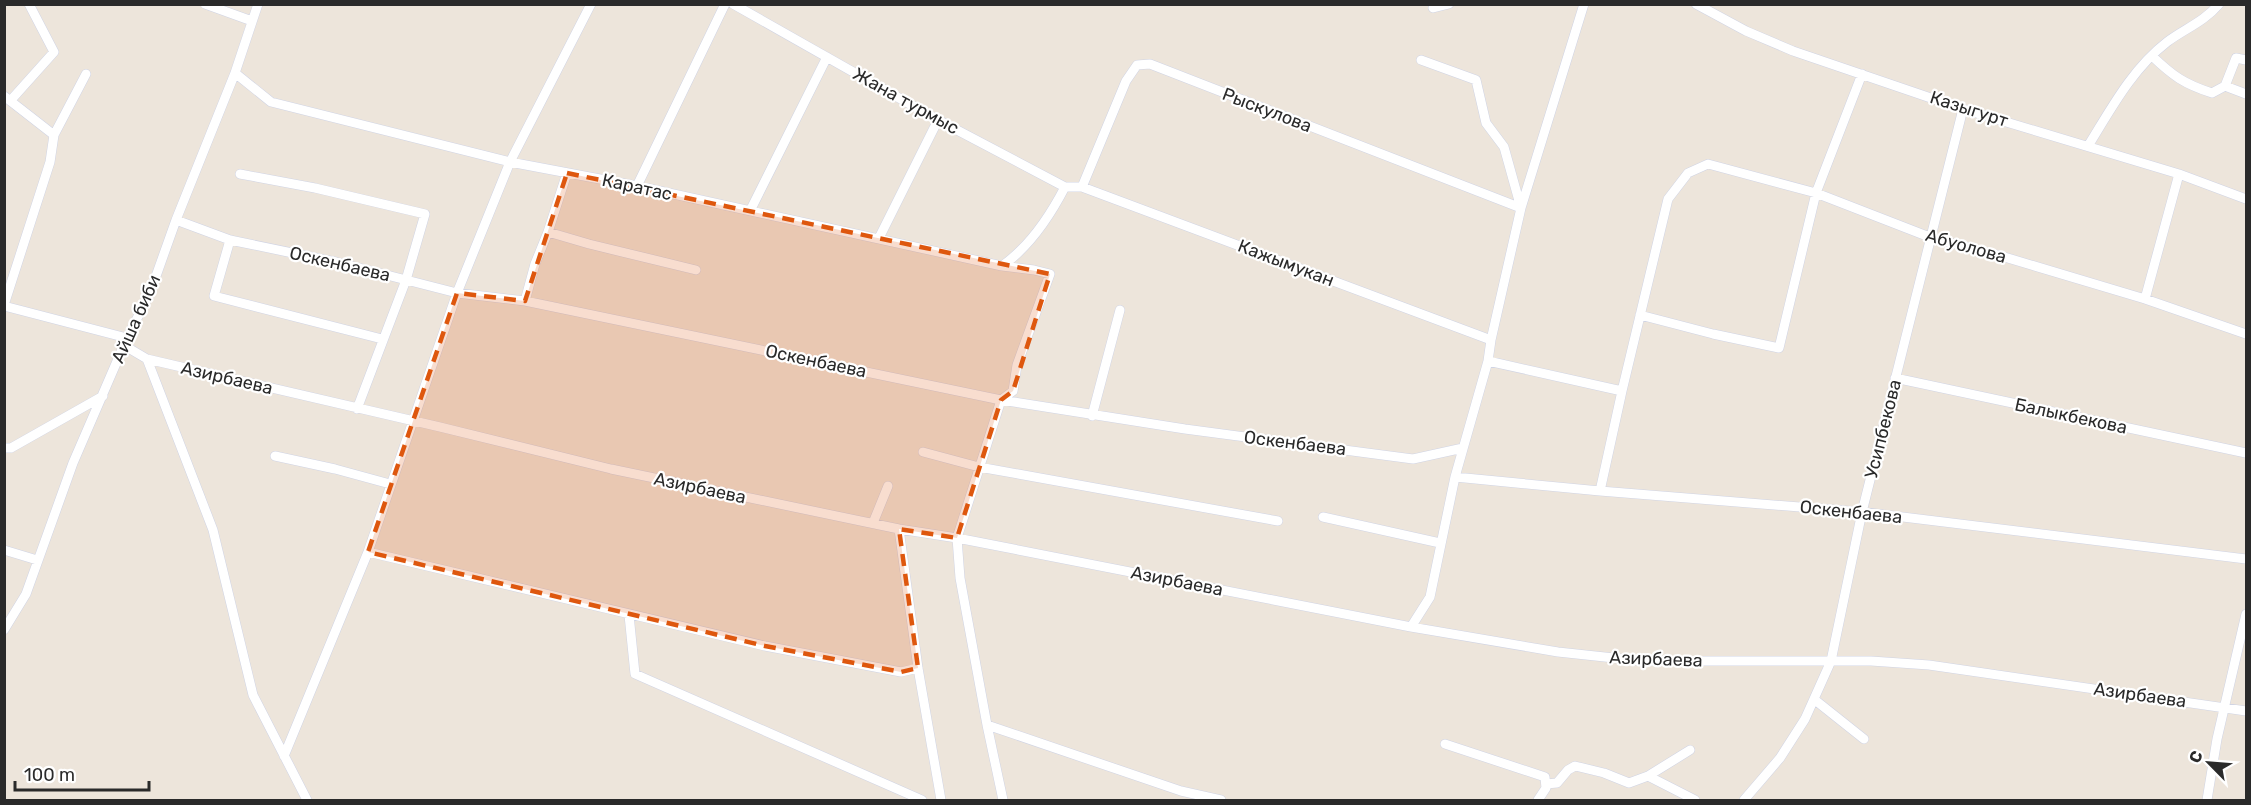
<svg xmlns="http://www.w3.org/2000/svg" width="2251" height="805" font-family="Rubik,sans-serif">
<rect width="100%" height="100%" fill="#ede5db"/>
<g fill="none" stroke-linecap="round" stroke-linejoin="round">
<defs>
<path id="street" d="M205 4 252 21
M733 4 938 120 1065 187H1082L1491 340
M1696 4 1746 31 1793 51 1963 109 2179 174 2246 199
M1433 8 1449 4
M2152 56C2173 76 2184 84 2212 93L2225 86 2246 94
M1421 60 1476 80 1486 123 1504 147 1521 208
M235 73 271 102 510 162 637 186 1002 266 1034 270 1050 274 1017 365 1013 391 1001 400 957 538 960 578 987 725 1003 800
M2225 86 2236 58 2246 60
M4 96 54 135
M11 100 54 52 29 4
M2088 146C2111 109 2132 69 2167 42 2184 29 2204 22 2219 4
M567 173 548 232 589 244 696 270
M240 174 315 188 425 214 406 280 357 409
M637 186 725 4
M1082 187 1126 81 1137 65 1150 64 1521 208
M750 211 827 57
M176 220 230 240 336 262 457 293 525 301 1001 400 1185 429 1413 459 1463 448
M879 238 938 120
M230 240 214 296 382 339
M1002 266C1029 247 1050 216 1065 187
M2145 299 2179 174
M525 301 535 264 548 232
M4 305 50 162 54 135 86 74
M4 306 127 338
M1640 315 1713 334 1779 348 1816 193 1862 74
M125 346 147 359 440 427 611 469 899 529 957 538 1411 627 1558 652 1642 661H1871L1929 665 2246 711
M147 359 213 530 253 695 307 800
M1488 361 1622 391
M1895 378 2246 453
M1092 416 1120 310
M4 448H11L103 396
M923 452 979 467 1278 521
M275 456 335 469 390 484
M1455 477 1600 491 1862 512 2246 559
M1600 491 1622 391 1668 199 1688 173 1708 164 1816 193 1932 238 2001 256 2145 299 2246 334
M1323 517 1440 543
M873 523 888 486
M899 529 918 668 941 800
M4 550 37 560
M368 552 765 646 901 672 918 668
M629 615 635 674 922 800
M1411 627 1430 597 1455 477 1488 361 1491 340 1521 208 1584 4
M4 630 26 594 73 463 127 338 150 293 176 220 235 73 258 4
M1815 700 1864 739
M987 725 1181 791 1221 800
M1445 744 1545 777 1546 788 1538 800
M284 756 368 552 457 293 510 162 591 4
M1648 776 1690 750
M1546 784 1557 783 1568 770 1575 766 1604 773 1629 783 1648 776 1695 800
M1744 800 1780 758 1805 719 1831 661 1862 512 1963 109
M2207 800 2217 739 2246 614"/>
</defs>
<use href="#street" stroke="#d0d4e4" stroke-width="10"/>
<use href="#street" stroke="#fff" stroke-width="9"/>
</g>
<path fill="#de570e" fill-opacity="0.2" stroke="#de570e" stroke-width="4.5" stroke-dasharray="12 8" stroke-linejoin="round" d="M567 173 1050 274 1013 391 1001 400 957 538 899 529 918 668 901 672 765 646 368 552 457 293 525 301Z"/>
<g text-anchor="middle" stroke-width="4.5" stroke-linejoin="round" paint-order="stroke">
<g font-size="18" fill="#2a2a2a" stroke="#fff">
<text transform="translate(906 101) rotate(29)" y="6">Жана турмыс</text>
<text transform="translate(1969 109) rotate(18)" y="6">Казыгурт</text>
<text transform="translate(1267 110) rotate(21)" y="6">Рыскулова</text>
<text transform="translate(637 187) rotate(12)" y="6">Каратас</text>
<text transform="translate(1966 246) rotate(16)" y="6">Абуолова</text>
<text transform="translate(1286 263) rotate(21)" y="6">Кажымукан</text>
<text transform="translate(340 264) rotate(13)" y="6">Оскенбаева</text>
<text transform="translate(136 319) rotate(-66)" y="6">Айша биби</text>
<text transform="translate(816 361) rotate(12)" y="6">Оскенбаева</text>
<text transform="translate(227 378) rotate(13)" y="6">Азирбаева</text>
<text transform="translate(2071 416) rotate(12)" y="6">Балыкбекова</text>
<text transform="translate(1883 429) rotate(-76)" y="6">Усипбекова</text>
<text transform="translate(1295 443) rotate(7)" y="6">Оскенбаева</text>
<text transform="translate(700 488) rotate(12)" y="6">Азирбаева</text>
<text transform="translate(1851 512) rotate(6)" y="6">Оскенбаева</text>
<text transform="translate(1177 581) rotate(11)" y="6">Азирбаева</text>
<text transform="translate(1656 659) rotate(2)" y="6">Азирбаева</text>
<text transform="translate(2140 695) rotate(8)" y="6">Азирбаева</text>
</g>
</g>
<rect width="2251" height="805" fill="none" stroke="#2a2a2a" stroke-width="12"/>
<g transform="translate(2209 763) rotate(295)" stroke="#ffffff" stroke-width="4.5" paint-order="stroke">
<path d="M0-4.5L10 22L0 15L-10 22Z" fill="#2a2a2a"/>
<text y="-9" font-size="16" font-weight="bold" text-anchor="middle" fill="#2a2a2a">С</text>
</g>
<path d="M15 781v9h134v-9" fill="none" stroke="#2a2a2a" stroke-width="3"/>
<text x="24" y="781" font-size="18" fill="#2a2a2a" stroke="#ffffff" stroke-width="4.5" paint-order="stroke">100 m</text>
</svg>
